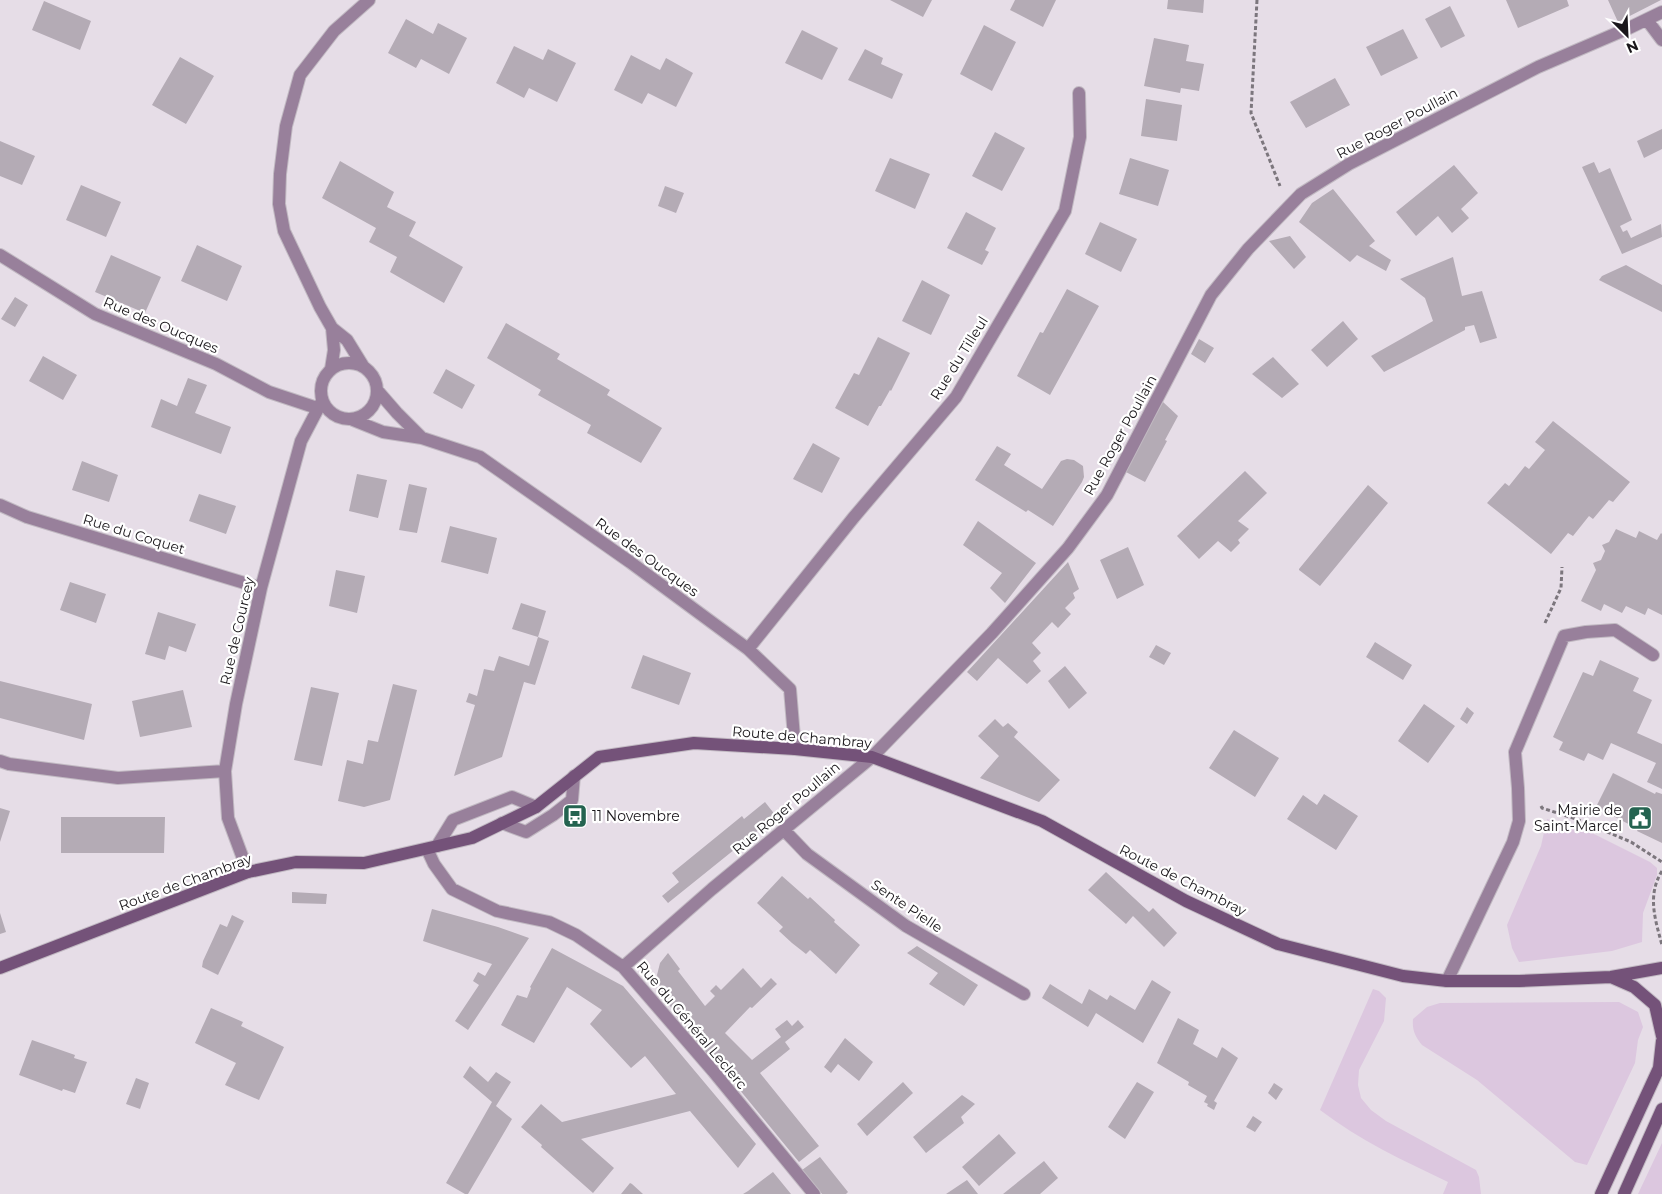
<svg xmlns="http://www.w3.org/2000/svg" width="1662" height="1194" font-family="Montserrat,sans-serif">
<rect width="100%" height="100%" fill="#e6dde7"/>
<path fill="#dcc7df" d="M1547 819 1594 834 1650 862 1657 868V875L1643 913 1642 942 1612 951 1519 962 1512 948 1507 925 1541 846Z
M1373 989 1379 991 1386 998 1384 1021 1359 1070 1358 1085 1361 1098 1371 1110 1386 1121 1476 1170 1479 1177 1481 1194H1443L1448 1182C1404 1161 1359 1140 1320 1110Z
M1619 1002 1638 1012 1643 1027 1638 1040 1635 1063 1587 1165 1575 1162 1477 1080 1422 1045C1415 1036 1412 1030 1413 1019L1427 1007 1440 1003Z
M1662 1143V1194H1638Z"/>
<path fill="#b4abb5" d="M890 0H932L923 17Z
M1015 0H1056L1043 27 1010 10Z
M1168 0H1204L1203 13 1167 9Z
M1506 0H1567L1569 6 1518 28Z
M1608 0H1661L1618 22Z
M44 1 91 21 80 50 32 30Z
M1450 6 1465 36 1441 48 1425 19Z
M406 19 433 34 438 23 467 38 449 74 421 59 416 68 388 53Z
M984 25 1016 42 992 91 960 74Z
M1403 29 1418 58 1381 76 1366 47Z
M802 30 838 48 822 80 785 63Z
M1154 38 1189 45 1186 61 1204 64 1199 91 1181 88 1180 93 1144 86Z
M514 46 543 60 548 49 576 63 557 102 529 88 524 98 496 83Z
M865 49 883 58 881 64 903 74 892 99 848 80Z
M631 55 660 70 666 58 693 73 676 107 648 93 642 104 614 90Z
M180 57 214 76 186 124 152 105Z
M1335 78 1350 105 1306 128 1290 102Z
M1146 99 1182 105 1177 141 1141 136Z
M1662 129V149L1644 158 1637 141Z
M995 132 1025 148 1002 191 972 176Z
M0 141 35 156 22 185 0 176Z
M890 158 930 174 915 209 875 191Z
M1130 158 1169 170 1158 206 1119 194Z
M340 161 394 192 387 207 416 222 409 236 463 267 444 303 390 272 397 257 369 242 376 228 322 198Z
M1594 162 1599 173 1610 168 1632 220 1620 226 1623 232 1627 230 1631 238 1661 224 1662 237 1622 254 1582 167Z
M1454 165 1478 193 1461 209 1469 218 1452 233 1438 216 1416 236 1396 212Z
M81 185 121 202 106 237 66 220Z
M665 186 684 193 676 213 658 206Z
M1333 189 1375 241 1369 246 1391 260 1386 271 1357 255 1350 262 1299 222 1312 203Z
M966 212 996 228 985 250 989 252 982 265 947 248Z
M1100 222 1137 239 1121 272 1085 254Z
M1290 236 1306 257 1294 269 1269 241Z
M197 245 242 266 227 301 181 281Z
M111 255 161 277 145 313 95 292Z
M1453 257 1462 296 1482 291 1497 338 1480 343 1474 325 1465 327V330L1384 372 1371 356 1433 321 1425 298 1400 279Z
M1626 265 1662 285V312L1599 280 1602 276Z
M922 280 950 295 931 335 902 321Z
M1067 289 1099 306 1050 395 1017 376 1040 332 1043 333Z
M15 297 28 305 15 327 1 319Z
M1343 321 1358 339 1327 367 1311 350Z
M506 323 560 354 557 359 610 390 607 395 662 428 641 463 587 433 591 425 538 395 541 390 487 358Z
M878 337 910 353 891 391 890 390 881 406H879L868 426 835 408 854 373 859 375Z
M1199 339 1214 348 1205 363 1191 354Z
M43 356 77 375 63 400 29 381Z
M1273 357 1299 384 1282 398 1252 374Z
M446 369 475 385 462 409 433 393Z
M188 378 207 385 195 413 231 427 221 454 151 427 161 399 177 406Z
M1163 402 1178 416 1165 440 1167 441 1145 482 1124 471Z
M1553 421 1630 482 1613 502 1609 500 1593 519 1589 516 1573 536 1568 533 1551 554 1487 503 1505 483 1509 486 1525 466 1529 469 1545 450 1535 442Z
M813 443 840 458 822 493 793 479Z
M997 446 1011 454 1004 465 1042 489 1061 461 1067 459 1074 460 1083 466 1084 477 1082 482 1053 526 1028 510 1026 512 975 480Z
M82 461 118 475 109 502 72 490Z
M1245 471 1267 493 1238 521 1249 529 1238 540 1240 543 1231 552 1218 541 1199 559 1177 536Z
M357 474 387 480 378 518 349 511Z
M409 484 427 488 417 533 399 530Z
M1368 485 1388 503 1320 586 1299 570V569Z
M199 494 236 506 226 534 189 521Z
M978 521 1036 563 1005 603 990 588 1002 573 963 545Z
M450 526 497 538 488 574 441 562Z
M1616 529 1636 538 1639 531 1657 540 1661 533 1662 534V615L1648 608 1645 615 1626 606 1622 613 1604 604 1601 611 1581 601 1596 570 1593 563 1601 560 1605 551 1602 545 1609 542Z
M1128 547 1144 585 1117 599 1100 560Z
M1068 562 1079 589 1073 593 1075 598 1065 608 1071 614 1058 628 1052 622 1032 643 1041 653 1033 661 1041 671 1027 684 998 658 977 681 967 672Z
M336 570 365 576 357 613 329 606Z
M70 582 106 594 96 623 60 610Z
M521 603 546 611 538 637 512 629Z
M158 612 196 624 186 652 169 646 165 660 145 654Z
M538 637 549 641 535 685 524 682 502 757 454 776 475 705 466 702 469 693 477 696 484 669 494 671 499 656 529 666Z
M1375 642 1412 665 1403 680 1366 657Z
M1156 645 1171 653 1164 665 1149 657Z
M643 655 691 673 679 705 631 688Z
M1600 660 1639 678 1633 691 1652 700 1637 733 1662 744V789L1647 782 1656 763 1611 743 1603 760 1588 753 1584 761 1559 750 1563 742 1553 737 1583 672 1593 676Z
M1065 666 1087 693 1069 709 1048 681Z
M0 681 92 704 84 740 0 718Z
M393 684 417 690 390 800 364 807 338 801 347 760 363 764 368 740 378 742Z
M311 687 339 693 322 766 294 760Z
M183 690 192 727 140 737 132 701Z
M1424 704 1455 726 1428 763 1398 741Z
M1467 707 1474 713 1467 724 1460 719Z
M995 719 1003 727 1008 723 1018 732 1014 737 1060 780 1039 802 980 778 999 756 978 736Z
M1234 730 1279 758 1255 797 1209 768Z
M1613 773 1655 794 1656 792 1662 794V843L1637 831 1638 829 1596 807Z
M1324 794 1358 816 1336 850 1287 819 1303 795 1317 805Z
M765 802 776 816 668 903 662 896 679 882 672 873 742 816 744 819Z
M0 808 10 811 0 842Z
M61 817H165L164 853H61Z
M1106 872 1149 912 1153 908 1177 933 1164 947 1133 916 1126 924 1088 890Z
M782 876 808 899 810 897 823 909 835 920 834 922 860 945 836 974 810 950 806 954 792 943 779 931 783 927 757 903Z
M292 892 327 894 326 904 292 903Z
M432 909 498 927 529 938 468 1030 455 1021 479 985 473 981 478 972 485 976 492 964 423 941Z
M0 913 6 932 0 934Z
M232 915 244 921 218 975 202 967 203 961 220 924 227 927Z
M917 946 978 985 964 1006 929 984 938 973 907 953Z
M552 948 623 986 663 1033 756 1144 738 1168 690 1111 581 1139 614 1168 593 1193 541 1147 542 1145 521 1127 541 1104 562 1122 676 1094 645 1056 631 1068 590 1024 602 1010 567 987 534 1043 501 1025 517 995 527 998 531 988 530 987Z
M668 953 680 969 678 971 705 1006 715 996 710 991 716 985 721 990 743 968 761 988 771 978 777 984 752 1008 750 1007 725 1033 752 1060 781 1037 775 1029 787 1020 792 1026 798 1020 804 1027 785 1042 790 1049 760 1073 819 1146 799 1162 730 1078 729 1079 702 1048 678 1019 661 991 657 975 660 963Z
M1152 980 1171 992 1143 1043 1096 1013 1088 1027 1042 998 1050 984 1082 1004 1089 989 1107 1000 1110 995 1135 1010Z
M211 1008 243 1022 241 1026 284 1047 259 1100 225 1085 236 1063 195 1043Z
M1178 1018 1199 1030 1193 1044 1217 1058 1222 1047 1238 1058 1214 1101 1217 1103 1214 1110 1207 1106 1208 1104 1204 1102 1207 1096 1188 1085 1189 1082 1157 1063Z
M845 1038 873 1062 859 1081 838 1064 831 1073 824 1067Z
M32 1040 75 1055 74 1058 87 1062 75 1093 63 1089 62 1091 19 1075Z
M470 1066 488 1082 496 1072 511 1082 496 1106 512 1119 468 1194H465L446 1183 492 1102 463 1077Z
M136 1078 149 1083 140 1109 126 1104Z
M903 1082 913 1093 867 1136 857 1124Z
M1137 1082 1154 1092 1125 1139 1108 1127Z
M1274 1083 1283 1089 1276 1100 1268 1093Z
M962 1095 975 1104 961 1117 964 1123 926 1153 913 1137Z
M1253 1116 1262 1122 1255 1132 1246 1127Z
M999 1134 1016 1153 979 1186 962 1167Z
M820 1157 848 1192 846 1194H822L802 1170Z
M1044 1161 1058 1178 1040 1194H1003Z
M773 1172 791 1194H743L748 1191Z
M967 1180 978 1194H946Z
M630 1183 632 1184 643 1194H621Z"/>
<g fill="none" stroke-linecap="round" stroke-linejoin="round">
<defs>
<path id="lane" d="M502 823 526 832 553 815 572 800 574 776
M437 846 453 820 512 797 536 807"/>
<path id="street" d="M1647 20 1662 40
M0 255 95 314 216 364 269 392 317 408
M321 391a28 28 0 1 1 56 0a28 28 0 1 1-56 0Z
M363 366 347 340 332 328 320 307 284 231 279 204 280 174 286 126 300 75 334 31 369 0
M331 369 334 350 332 328
M377 390 397 413 422 438
M353 420 383 432 422 438 480 457 630 562 748 649 790 689 795 749
M0 505 27 517 261 588
M748 649 854 517 956 397 1065 211 1080 137 1079 93
M0 761 9 764 118 778 225 771
M784 830 807 854 906 926 1024 994
M427 849 434 864 452 889 497 911 549 922 576 935 623 967 713 1071 814 1194
M248 872 228 818 225 771 236 704 261 588 301 441 322 401
M623 967 712 889 872 757 992 633 1068 548 1107 495 1211 295 1248 249 1301 194 1349 164 1538 67 1629 28 1662 12
M1447 981 1513 842 1519 821 1518 788 1515 752 1564 636 1586 632 1615 630 1653 655"/>
<path id="secondary" d="M0 968 248 872 296 862 364 863 472 838 536 807 599 757 694 743 795 749 872 757 1042 821 1186 901 1278 944 1403 976 1447 981H1519L1611 977 1662 968
M1611 977 1634 987 1655 1005 1662 1036
M1601 1194 1659 1068 1662 1041
M1624 1194 1662 1109"/>
</defs>
<use href="#lane" stroke="#c1b9c2" stroke-width="14"/>
<use href="#street" stroke="#c1b9c2" stroke-width="14"/>
<use href="#secondary" stroke="#c1b9c2" stroke-width="14"/>
<path stroke="#7c767d" stroke-width="3" stroke-dasharray="4 2.5" stroke-linecap="butt" d="M1257 0 1251 113 1280 186
M1545 623 1561 588 1562 567
M1541 806 1542 808 1576 819 1631 842 1662 862
M1662 871C1647 895 1655 919 1662 945"/>
<use href="#lane" stroke="#98809b" stroke-width="12"/>
<use href="#street" stroke="#98809b" stroke-width="12"/>
<use href="#secondary" stroke="#745279" stroke-width="12"/>
</g>
<defs>
<symbol id="bus-square" viewBox="-11 -11 22 22"><rect x="-9" y="-9" width="18" height="18" rx="4" fill="#246350" stroke="#fff"/><path d="M-5-6H5V4H4V6H2V4H-2V6H-4V4H-5ZM-3.5-4V0h7V-4ZM-3.5 1.2v1.5H-2V1.2ZM2 1.2v1.5H3.5V1.2Z" fill="#fff"/></symbol>
<symbol id="civic-square" viewBox="-11 -11 22 22"><rect x="-9" y="-9" width="18" height="18" rx="4" fill="#246350" stroke="#fff"/><path d="M-.6-6.5H3V-4.5H.6V-3L4-1V1h2V6H-6V1h2V-1L-.6-3ZM-1.2 2.5V6h2.4V2.5Z" fill="#fff"/></symbol>
</defs>
<g fill-rule="evenodd">
<use href="#bus-square" x="561" y="802" width="28" height="28"/>
<use href="#civic-square" x="1626" y="804" width="28" height="28"/>
</g>
<g text-anchor="middle" stroke-width="4.5" stroke-linejoin="round" paint-order="stroke">
<g font-size="14" fill="#19161a" stroke="#fff">
<text transform="translate(1397 123) rotate(-28)" y="5">Rue Roger Poullain</text>
<text transform="translate(161 325) rotate(23)" y="5">Rue des Oucques</text>
<text transform="translate(959 358) rotate(-58)" y="5">Rue du Tilleul</text>
<text transform="translate(1120 435) rotate(-61)" y="5">Rue Roger Poullain</text>
<text transform="translate(134 534) rotate(17)" y="5">Rue du Coquet</text>
<text transform="translate(647 557) rotate(36)" y="5">Rue des Oucques</text>
<text transform="translate(237 631) rotate(-77)" y="5">Rue de Courcey</text>
<text transform="translate(802 737) rotate(5)" y="5">Route de Chambray</text>
<text transform="translate(786 808) rotate(-40)" y="5">Rue Roger Poullain</text>
<text transform="translate(1183 880) rotate(27)" y="5">Route de Chambray</text>
<text transform="translate(185 882) rotate(-20)" y="5">Route de Chambray</text>
<text transform="translate(907 906) rotate(34)" y="5">Sente Pielle</text>
<text transform="translate(692 1025) rotate(50)" y="5">Rue du Général Leclerc</text>
</g>
<g font-size="14" fill="#19161a" stroke="#fff" text-anchor="end">
<text x="1622" y="815">Mairie de<tspan x="1622" dy="16">Saint-Marcel</tspan></text>
<text x="592" y="821" text-anchor="start">11 Novembre</text>
</g>
</g>
<g transform="translate(1627 35) rotate(156)" stroke="#ffffff" stroke-width="4" paint-order="stroke">
<path d="M0-4L9 19L0 12L-9 19Z" fill="#19161a"/>
<text y="-8" font-size="14" font-weight="bold" text-anchor="middle" fill="#19161a">N</text>
</g>
</svg>
